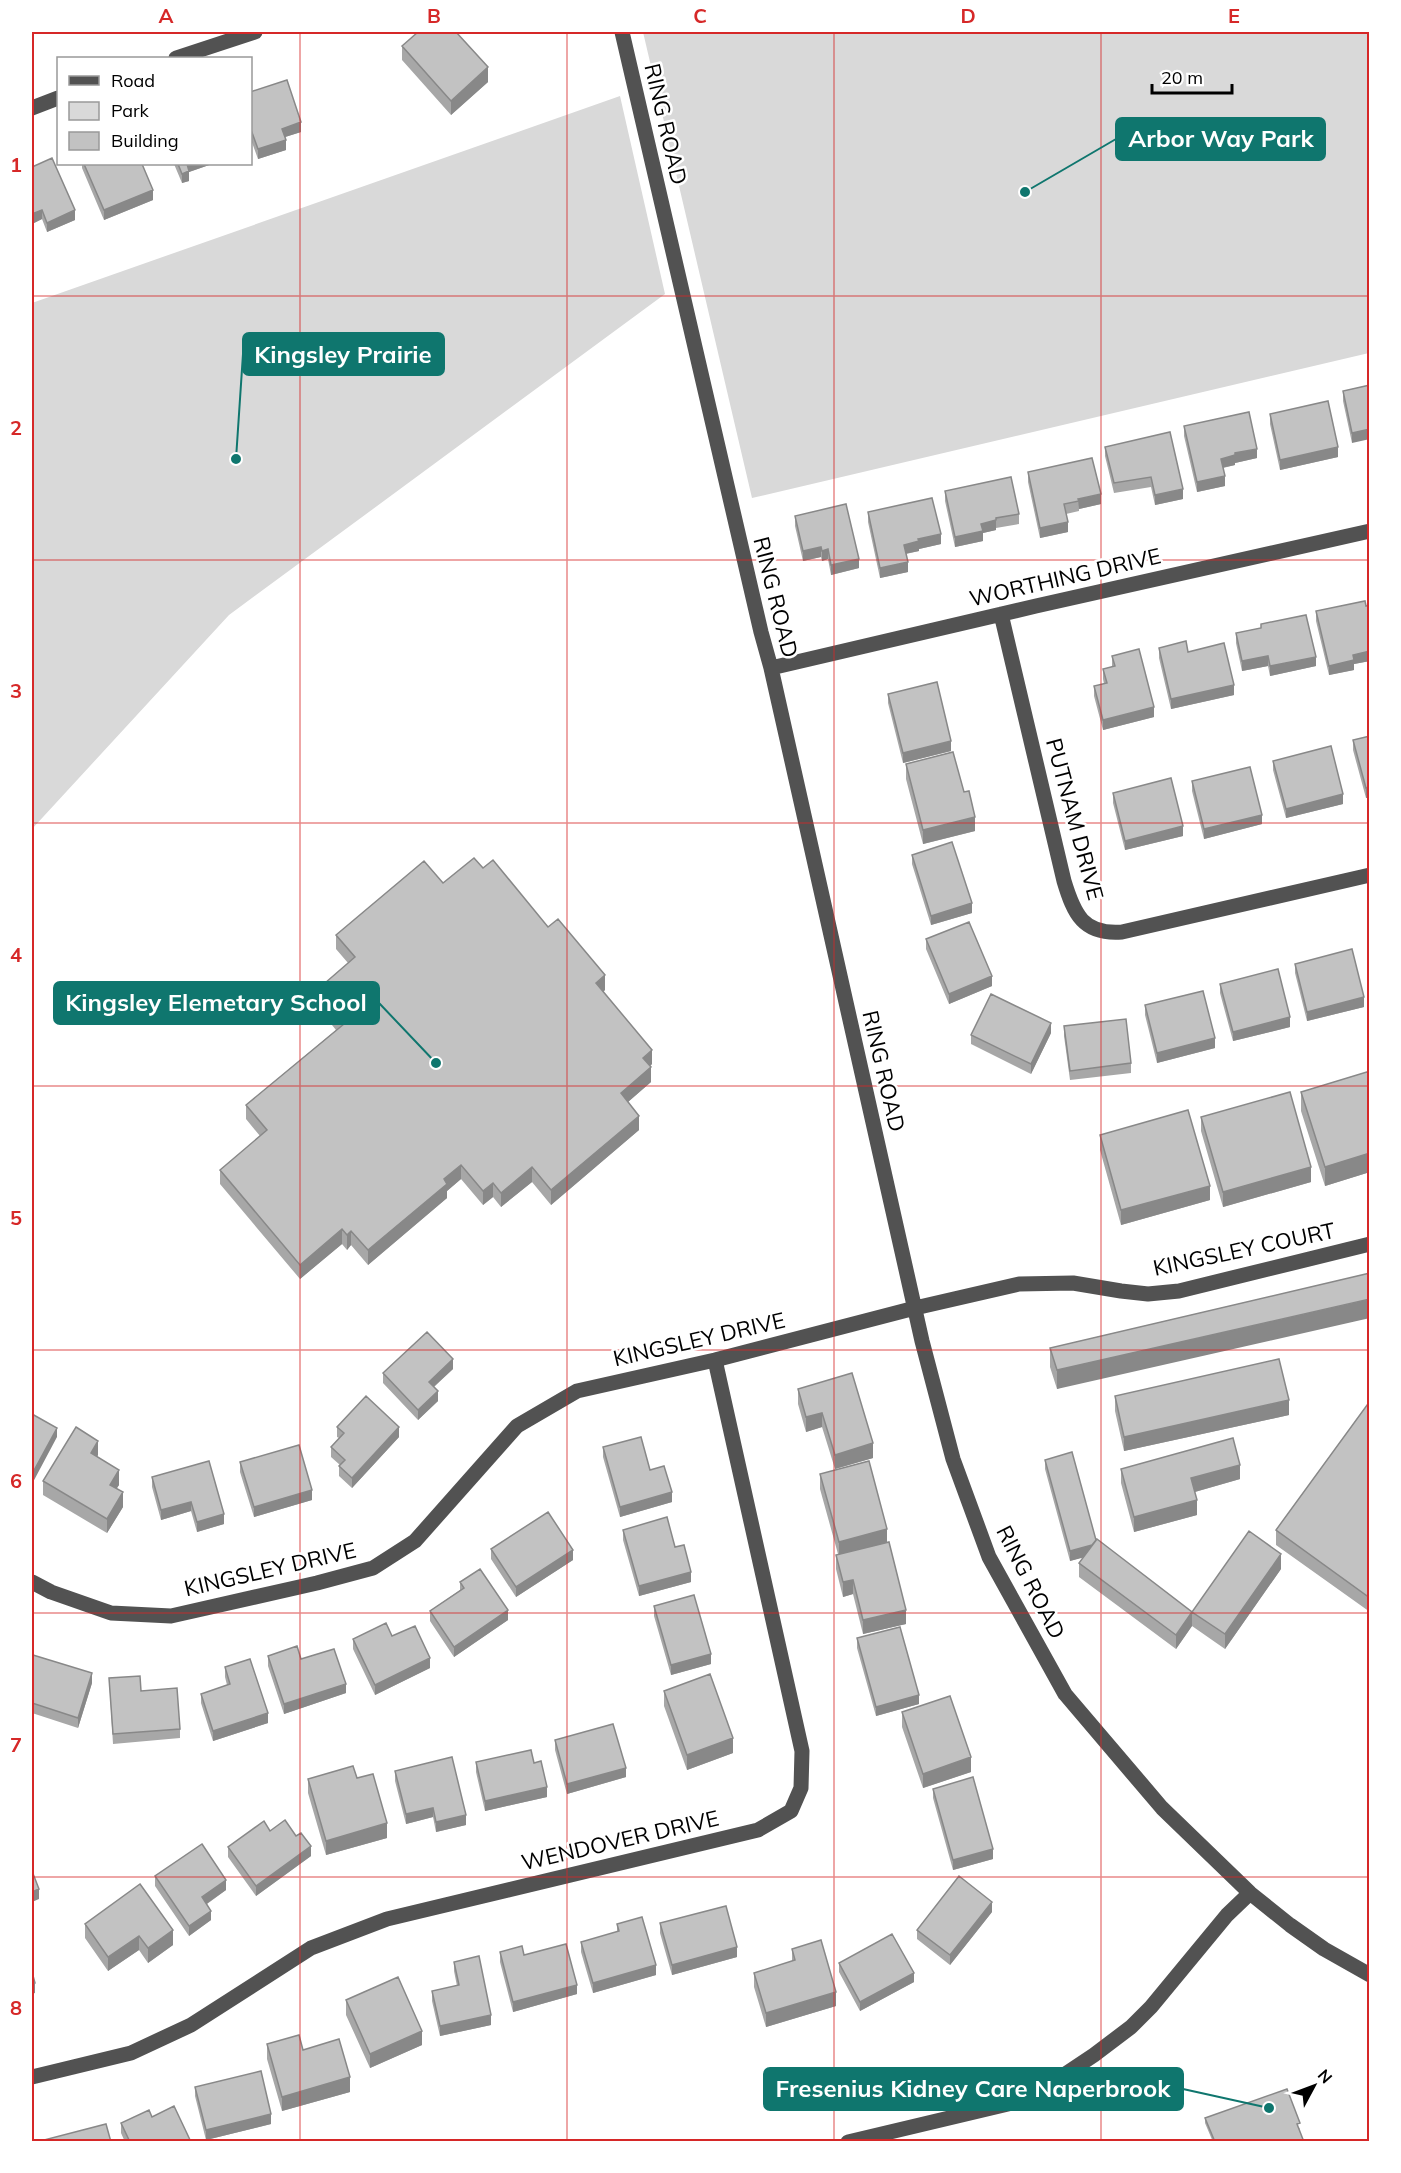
<svg xmlns="http://www.w3.org/2000/svg" width="1401" height="2173" font-family="Mulish,sans-serif">
<rect width="100%" height="100%" fill="#fff"/>
<path fill="#d9d9d9" d="M643 32H1369V353L752 498Z
M620 96 665 294 229 615 32 829V303Z"/>
<g fill="none" stroke-linecap="round" stroke-linejoin="round">
<path stroke="#525252" stroke-width="15" d="M622 32 761 632 771 668 922 1341 953 1459 989 1557 1065 1694 1162 1808 1250 1893 1290 1925 1324 1949 1370 1975
M176 58 255 32
M32 108 58 98
M1001 614 1064 881C1074 914 1083 935 1122 932L1370 875
M771 668 1036 606 1370 531
M32 1582 51 1592 111 1613 171 1616 317 1583 373 1568 415 1541 517 1426 577 1391 715 1360 915 1308 1019 1284 1073 1283 1121 1291 1148 1294 1179 1291 1370 1244
M32 2077 131 2053 191 2025 311 1948 387 1919 758 1830 791 1811 801 1788 802 1751 715 1360
M848 2142 1008 2104 1061 2077 1094 2055 1131 2027 1151 2007 1227 1915 1250 1893"/>
</g>
<path fill="#a7a7a7" d="M402 46 488 82 451 115 402 60Z
M250 92 301 132 285 137 286 150 258 159 250 137Z
M82 164H142L153 200 104 220 82 168Z
M174 164H212L189 172V181L182 183Z
M32 167 75 220 47 232 42 219 32 224Z
M1370 385 1352 443 1343 401V391Z
M1270 414 1338 457 1280 470 1270 424Z
M1184 426 1257 458 1235 463V465L1223 468 1225 486 1197 492 1184 436Z
M1105 447 1183 499 1155 505 1151 487 1114 493 1105 456Z
M1028 472 1101 504 1079 509V511L1066 514 1068 532 1040 538 1028 482Z
M945 491 1019 514V524L996 528V530L983 533V541L955 547 945 501Z
M868 512 941 544 919 549V551L906 554 908 572 880 578 868 522Z
M795 516 859 568 831 575 828 559 822 561 821 557 803 561 795 526Z
M1370 605V661L1354 664V670L1329 675 1316 621V611Z
M1261 624 1316 666 1270 676 1268 666 1242 671 1236 643V633L1261 628Z
M1159 648 1188 652 1234 695 1171 709 1159 658Z
M1112 656 1154 717 1103 730 1094 696V686L1104 684 1103 679V669L1112 667Z
M888 694 951 751 903 763 888 703Z
M1370 736V797L1366 798 1353 750V740Z
M1273 761 1343 804 1286 818 1273 770Z
M906 764 964 792 975 831 923 844 906 779Z
M1192 781 1262 824 1204 839 1192 791Z
M1113 793 1183 836 1125 850 1113 803Z
M912 855 972 913 931 925 912 864Z
M483 868 548 927 605 990 603 992 652 1064 650 1066 651 1082 628 1102 639 1130 551 1205 532 1182 501 1207 493 1197 483 1205 461 1179 447 1191V1198L368 1265 351 1245 347 1250 342 1244 300 1279 220 1184V1170L260 1136 246 1119V1105L336 1030 324 1015V1001L326 999 325 997V983L348 963 336 949V935L443 883Z
M926 939 992 986 949 1004 926 949Z
M1295 964 1364 1007 1307 1021 1295 973Z
M1220 984 1290 1027 1233 1041 1220 993Z
M1145 1005 1215 1048 1157 1063 1145 1015Z
M1064 1026 1131 1063V1073L1070 1080 1064 1036Z
M1051 1033 1031 1074 971 1044V1035Z
M1370 1071V1172L1325 1186 1301 1111V1092Z
M1201 1117 1311 1182 1223 1207 1201 1131Z
M1100 1135 1210 1200 1121 1225 1100 1150Z
M1370 1273 1057 1389 1050 1367V1348Z
M453 1369 434 1387 438 1401 418 1420 383 1383V1373Z
M798 1389 873 1458 835 1469 822 1427 806 1432 798 1404Z
M1115 1396 1289 1415 1124 1451 1115 1411Z
M1370 1401V1612L1276 1545V1530Z
M337 1427 399 1437 352 1488 339 1476V1466L340 1465 331 1457V1447L339 1438 337 1437Z
M603 1447 650 1470 672 1502 620 1517 603 1457Z
M98 1455 97 1457 119 1485 116 1489 123 1507 107 1533 43 1495V1481Z
M1045 1460 1096 1540 1192 1612 1281 1569 1225 1649 1192 1626 1176 1649 1079 1577V1563L1083 1557 1070 1561 1045 1469Z
M240 1462 312 1500 254 1517 240 1472Z
M1121 1469 1240 1479 1195 1492 1197 1515 1134 1532 1121 1483Z
M820 1474 887 1542 906 1624 863 1634 853 1594 843 1597 836 1569V1555L838 1554 820 1489Z
M152 1477 224 1524 197 1532 191 1511 161 1520 152 1487Z
M623 1530 675 1547 691 1582 639 1596 623 1540Z
M491 1549 573 1560 516 1597 491 1559Z
M460 1582 508 1620 454 1657 430 1621V1611L460 1590Z
M654 1606 711 1664 671 1675 654 1616Z
M392 1636 430 1668 375 1695 353 1649V1639Z
M857 1638 919 1704 876 1716 857 1648Z
M268 1656 301 1659 346 1693 284 1714 268 1666Z
M32 1659 92 1683 78 1728 32 1713Z
M225 1667 268 1723 213 1741 201 1703V1694L227 1685 225 1677Z
M109 1678 180 1729V1738L113 1744Z
M664 1691 733 1753 687 1770 664 1706Z
M902 1712 971 1772 923 1788 902 1727Z
M555 1740 626 1777 567 1794 555 1750Z
M476 1762 534 1763 547 1797 485 1811 476 1772Z
M395 1771 466 1825 436 1832 433 1817 406 1824 395 1781Z
M357 1778 387 1838 326 1855 308 1793V1779Z
M933 1789 993 1859 953 1870 933 1798Z
M270 1831 311 1856 256 1896 228 1857V1847Z
M155 1876 226 1890 207 1904 211 1920 189 1936 155 1886Z
M992 1912 950 1965 917 1939V1930Z
M660 1923 737 1957 672 1975 660 1933Z
M85 1924 173 1930V1945L148 1963 139 1950 108 1971 85 1938Z
M617 1924 656 1975 593 1993 581 1952V1942L617 1932Z
M792 1949 836 2006 766 2027 754 1987V1973L792 1961Z
M500 1952 524 1955 577 1994 513 2012 500 1962Z
M454 1962 491 2025 440 2036 432 2001V1991L457 1986 454 1971Z
M839 1963 914 1982 860 2011 839 1972Z
M346 2000 422 2045 370 2068 346 2015Z
M267 2044 303 2050 350 2092 282 2111 267 2059Z
M195 2087 271 2124 206 2140 195 2096Z
M152 2117 191 2142H125L121 2133V2123Z
M1205 2118 1300 2128 1299 2129 1304 2142H1213L1205 2123Z"/>
<path fill="#888" d="M488 67V82L451 115V101Z
M301 122V132L282 138V129Z
M286 140V150L258 159V149Z
M186 164H212L189 172V181L182 183V174Z
M153 190V200L104 220V210Z
M42 210V219L32 224V214Z
M75 210V220L47 232V223Z
M1370 429V439L1352 443V433Z
M1338 447V457L1280 470V460Z
M1257 449V458L1235 463V465L1221 468V459L1235 453Z
M1225 476V486L1197 492V482Z
M1183 489V499L1155 505V495Z
M1101 494V504L1079 509 1078 499Z
M996 520V530L983 533V541L955 547V537L981 524Z
M1068 522V532L1040 538V528Z
M941 534V544L919 549V551L904 554V545L918 539Z
M821 547V557L803 561V551Z
M828 549V559L822 561V551Z
M859 559V568L831 575V565Z
M908 562V572L880 578V568Z
M1370 651V661L1354 664V670L1329 675V666L1353 655Z
M1268 656V666L1242 671V661Z
M1316 657V666L1270 676V666Z
M1234 685V695L1171 709V699Z
M1154 707V717L1103 730V720Z
M951 741V751L903 763V753Z
M1370 787V797L1366 798V788Z
M1343 794V804L1286 818V809Z
M1262 815V824L1204 839V829Z
M975 817V831L923 844V830Z
M1183 826V836L1125 850V841Z
M972 903V913L931 925V916Z
M605 975V990L596 998V983Z
M992 976V986L949 1004V994Z
M1364 997V1007L1307 1021V1012Z
M1290 1017V1027L1233 1041V1032Z
M1051 1023V1033L1031 1074V1064Z
M1215 1038V1048L1157 1063V1053Z
M652 1050V1064L643 1072V1058Z
M651 1067V1082L621 1108V1093Z
M639 1116V1130L551 1205V1190Z
M1370 1153V1172L1325 1186V1167Z
M461 1165V1179L447 1191V1198L368 1265V1250L444 1179Z
M532 1167V1182L501 1207V1193Z
M1311 1167V1182L1223 1207V1192Z
M493 1183V1197L483 1205V1191Z
M1210 1186V1200L1121 1225V1210Z
M342 1229V1244L300 1279V1265Z
M351 1231V1245L347 1250V1235Z
M1370 1299V1318L1057 1389V1370Z
M453 1359V1369L429 1391V1382Z
M438 1391V1401L418 1420V1410Z
M1289 1400V1415L1124 1451V1437Z
M822 1413V1427L806 1432V1417Z
M399 1427V1437L352 1488V1478Z
M57 1428V1437L32 1484V1474Z
M98 1441V1455L91 1468V1453Z
M873 1443V1458L835 1469V1455Z
M1240 1465V1479L1191 1493V1478Z
M119 1470V1485L110 1499V1485Z
M312 1490V1500L254 1517V1507Z
M123 1492V1507L107 1533V1519Z
M672 1492V1502L620 1517V1507Z
M1197 1500V1515L1134 1532V1517Z
M191 1502V1511L161 1520V1510Z
M224 1514V1524L197 1532V1522Z
M887 1529V1544L839 1557V1542Z
M1097 1544V1554L1070 1561V1551Z
M573 1550V1560L516 1597V1587Z
M1281 1554V1569L1225 1649V1634Z
M691 1572V1582L639 1596V1586Z
M853 1580V1594L843 1597V1582Z
M508 1610V1620L454 1657V1647Z
M906 1610V1624L863 1634V1620Z
M1192 1612V1626L1176 1649V1635Z
M711 1654V1664L671 1675V1665Z
M430 1658V1668L375 1695V1685Z
M92 1673V1683L78 1728V1718Z
M346 1684V1693L284 1714V1704Z
M919 1695V1704L876 1716V1707Z
M268 1713V1723L213 1741V1731Z
M733 1738V1753L687 1770V1755Z
M971 1757V1772L923 1788V1774Z
M626 1768V1777L567 1794V1784Z
M547 1787V1797L485 1811V1801Z
M433 1808V1817L406 1824V1814Z
M466 1815V1825L436 1832V1822Z
M387 1823V1838L326 1855V1841Z
M311 1846V1856L256 1896V1886Z
M993 1849V1859L953 1870V1860Z
M226 1880V1890L202 1907V1897Z
M39 1889V1899L32 1902V1892Z
M992 1902V1912L950 1965V1955Z
M211 1911V1920L189 1936V1926Z
M173 1930V1945L148 1963V1948Z
M139 1936V1950L108 1971V1957Z
M737 1947V1957L672 1975V1965Z
M656 1965V1975L593 1993V1983Z
M914 1973V1982L860 2011V2002Z
M35 1983V1993L32 1994V1984Z
M577 1985V1994L513 2012V2002Z
M836 1992V2006L766 2027V2013Z
M491 2015V2025L440 2036V2026Z
M422 2031V2045L370 2068V2054Z
M350 2077V2092L282 2111V2097Z
M271 2114V2124L206 2140V2130Z"/>
<path fill="#c2c2c2" stroke="#888" stroke-width="1.5" d="M418 32H456L488 67 451 101 402 46Z
M287 80 301 122 282 129 286 140 258 149 250 127V92Z
M52 158 75 210 47 223 42 210 32 214V167Z
M84 164H142L153 190 104 210Z
M178 164H187L189 171 182 174Z
M1370 385V429L1352 433 1343 391Z
M1328 401 1338 447 1280 460 1270 414Z
M1249 412 1257 449 1235 453V455L1221 459 1225 476 1197 482 1184 426Z
M1170 432 1183 489 1155 495 1151 477 1114 483 1105 447Z
M1092 458 1101 494 1078 499 1079 501 1064 504 1068 522 1040 528 1028 472Z
M1011 477 1019 514 996 518V520L981 524 983 531 955 537 945 491Z
M932 498 941 534 918 539 919 541 904 545 908 562 880 568 868 512Z
M846 504 859 559 831 565 828 549 822 551 821 547 803 551 795 516Z
M1365 601 1366 606 1370 605V651L1353 655 1354 660 1329 666 1316 611Z
M1306 615 1316 657 1270 666 1268 656 1242 661 1236 633 1261 628V624Z
M1186 641 1188 652 1224 643 1234 685 1171 699 1159 648Z
M1139 649 1154 707 1103 720 1094 686 1107 683 1103 669 1115 666 1112 656Z
M937 682 951 741 903 753 888 694Z
M1370 736V787L1366 788 1353 740Z
M1331 746 1343 794 1286 809 1273 761Z
M953 752 964 792 969 791 975 817 923 830 906 764Z
M1250 767 1262 815 1204 829 1192 781Z
M1171 778 1183 826 1125 841 1113 793Z
M952 842 972 903 931 916 912 855Z
M474 858 483 868 493 860 548 927 558 919 605 975 596 983 652 1050 643 1058 651 1067 621 1093 639 1116 551 1190 532 1167 501 1193 493 1183 483 1191 461 1165 444 1179 447 1184 368 1250 351 1231 347 1235 342 1229 300 1265 220 1170 267 1130 246 1105 344 1024 324 1001 334 993 325 983 355 957 336 935 424 861 443 883Z
M969 922 992 976 949 994 926 939Z
M1352 949 1364 997 1307 1012 1295 964Z
M1278 969 1290 1017 1233 1032 1220 984Z
M1203 991 1215 1038 1157 1053 1145 1005Z
M991 994 1051 1023 1031 1064 971 1035Z
M1126 1019 1131 1063 1070 1071 1064 1026Z
M1370 1071V1153L1325 1167 1301 1092Z
M1290 1092 1311 1167 1223 1192 1201 1117Z
M1188 1110 1210 1186 1121 1210 1100 1135Z
M1370 1273V1299L1057 1370 1050 1348Z
M427 1332 453 1359 429 1382 438 1391 418 1410 383 1373Z
M1279 1359 1289 1400 1124 1437 1115 1396Z
M852 1373 873 1443 835 1455 822 1413 806 1417 798 1389Z
M366 1396 399 1427 352 1478 339 1466 345 1460 331 1447 344 1433 337 1427Z
M1370 1401V1598L1276 1530Z
M32 1414 57 1428 32 1474Z
M76 1427 98 1441 91 1453 119 1470 110 1485 123 1492 107 1519 43 1481Z
M641 1437 650 1470 664 1466 672 1492 620 1507 603 1447Z
M1233 1438 1240 1465 1191 1478 1197 1500 1134 1517 1121 1469Z
M299 1445 312 1490 254 1507 240 1462Z
M1072 1452 1096 1540 1092 1545 1070 1551 1045 1460Z
M209 1461 224 1514 197 1522 191 1502 161 1510 152 1477Z
M869 1461 887 1529 839 1542 820 1474Z
M548 1512 573 1550 516 1587 491 1549Z
M667 1517 675 1547 684 1545 691 1572 639 1586 623 1530Z
M1249 1531 1281 1554 1225 1634 1192 1612Z
M1097 1539 1192 1612 1176 1635 1079 1563Z
M889 1542 906 1610 863 1620 853 1580 843 1582 836 1555Z
M480 1569 508 1610 454 1647 430 1611 464 1588 460 1582Z
M694 1595 711 1654 671 1665 654 1606Z
M386 1623 392 1636 415 1626 430 1658 375 1685 353 1639Z
M900 1627 919 1695 876 1707 857 1638Z
M297 1646 301 1659 334 1649 346 1684 284 1704 268 1656Z
M33 1655 92 1673 78 1718 32 1703V1659Z
M250 1659 268 1713 213 1731 201 1694 230 1684 225 1667Z
M710 1674 733 1738 687 1755 664 1691Z
M140 1676 141 1691 177 1688 180 1729 113 1734 109 1678Z
M950 1696 971 1757 923 1774 902 1712Z
M613 1724 626 1768 567 1784 555 1740Z
M531 1750 534 1763 541 1761 547 1787 485 1801 476 1762Z
M452 1757 466 1815 436 1822 433 1808 406 1814 395 1771Z
M353 1766 357 1778 373 1774 387 1823 326 1841 308 1779Z
M973 1777 993 1849 953 1860 933 1789Z
M285 1820 296 1836 301 1833 311 1846 256 1886 228 1847 264 1821 270 1831Z
M202 1844 226 1880 202 1897 211 1911 189 1926 155 1876Z
M32 1871 39 1889 32 1892Z
M959 1876 992 1902 950 1955 917 1930Z
M140 1884 173 1930 148 1948 139 1936 108 1957 85 1924Z
M726 1906 737 1947 672 1965 660 1923Z
M642 1917 656 1965 593 1983 581 1942 619 1931 617 1924Z
M892 1934 914 1973 860 2002 839 1963Z
M821 1940 836 1992 766 2013 754 1973 795 1960 792 1949Z
M566 1944 577 1985 513 2002 500 1952 522 1946 524 1955Z
M479 1956 491 2015 440 2026 432 1991 459 1985 454 1962Z
M32 1972 35 1983 32 1984Z
M398 1977 422 2031 370 2054 346 2000Z
M299 2035 303 2050 339 2039 350 2077 282 2097 267 2044Z
M261 2071 271 2114 206 2130 195 2087Z
M1287 2089 1300 2123 1297 2124 1304 2142H1215L1205 2118Z
M174 2106 191 2142H130L121 2123 149 2110 152 2117Z
M106 2124 111 2142H40V2141Z"/>
<path fill="none" stroke="#d62828" stroke-width="1.5" stroke-opacity="0.55" d="M300 32V2142M567 32V2142M834 32V2142M1101 32V2142M32 296H1370M32 560H1370M32 823H1370M32 1086H1370M32 1350H1370M32 1613H1370M32 1877H1370"/>
<g text-anchor="middle" stroke-width="5" stroke-linejoin="round" paint-order="stroke">
<g font-size="22" fill="#000" stroke="#fff">
<text transform="translate(666 124) rotate(77)" y="8">RING ROAD</text>
<text transform="translate(1065 577) rotate(-13)" y="8">WORTHING DRIVE</text>
<text transform="translate(776 597) rotate(76)" y="8">RING ROAD</text>
<text transform="translate(1075 819) rotate(75)" y="8">PUTNAM DRIVE</text>
<text transform="translate(884 1071) rotate(77)" y="8">RING ROAD</text>
<text transform="translate(1244 1249) rotate(-12)" y="8">KINGSLEY COURT</text>
<text transform="translate(699 1339) rotate(-13)" y="8">KINGSLEY DRIVE</text>
<text transform="translate(270 1569) rotate(-13)" y="8">KINGSLEY DRIVE</text>
<text transform="translate(1031 1582) rotate(63)" y="8">RING ROAD</text>
<text transform="translate(620 1840) rotate(-13)" y="8">WENDOVER DRIVE</text>
</g>
</g>
<path fill="none" stroke="#0f766e" stroke-width="2" d="M1025 192L1116 139M236 459L243 354M436 1063L379 1003M1269 2108L1183 2089"/>
<g fill="#0f766e" stroke="#fff" stroke-width="2">
<circle cx="1025" cy="192" r="6"/>
<circle cx="236" cy="459" r="6"/>
<circle cx="436" cy="1063" r="6"/>
<circle cx="1269" cy="2108" r="6"/>
</g>
<g fill="#0f766e" stroke="#0f766e" stroke-width="2">
<rect x="1116" y="118" width="209" height="42" rx="6"/>
<rect x="243" y="333" width="201" height="42" rx="6"/>
<rect x="54" y="982" width="325" height="42" rx="6"/>
<rect x="764" y="2068" width="419" height="42" rx="6"/>
</g>
<g font-size="24" text-anchor="middle" font-weight="bold" fill="#fff">
<text x="1221" y="147">Arbor Way Park</text>
<text x="343" y="363">Kingsley Prairie</text>
<text x="216" y="1011">Kingsley Elemetary School</text>
<text x="973" y="2097">Fresenius Kidney Care Naperbrook</text>
</g>
<rect width="1401" height="2173" fill="none" stroke="#ffffff" stroke-width="66"/>
<rect x="57" y="57" width="195" height="108" fill="#ffffff" stroke="#999999" stroke-width="1.5"/>
<rect x="69" y="76" width="30" height="9" fill="#525252" stroke="#999999" stroke-width="1.5"/>
<text x="111" y="87" font-size="18" fill="#000000">Road</text>
<rect x="69" y="102" width="30" height="18" fill="#d9d9d9" stroke="#999999" stroke-width="1.5"/>
<text x="111" y="117" font-size="18" fill="#000000">Park</text>
<rect x="69" y="132" width="30" height="18" fill="#c2c2c2" stroke="#999999" stroke-width="1.5"/>
<text x="111" y="147" font-size="18" fill="#000000">Building</text>
<g transform="translate(1314 2086) rotate(49)" stroke="#ffffff" stroke-width="4.5" paint-order="stroke">
<path d="M0-4.5L10 22L0 15L-10 22Z" fill="#000000"/>
<text y="-9" font-size="16" font-weight="bold" text-anchor="middle" fill="#000000">N</text>
</g>
<path d="M1152 84v9h80v-9" fill="none" stroke="#000000" stroke-width="3"/>
<text x="1161" y="84" font-size="18" fill="#000000" stroke="#ffffff" stroke-width="4.5" paint-order="stroke">20 m</text>
<rect x="33" y="33" width="1335" height="2107" fill="none" stroke="#d62828" stroke-width="2"/>
<g font-size="20" text-anchor="middle" font-weight="bold" fill="#d62828">
<text x="166" y="23">A</text>
<text x="434" y="23">B</text>
<text x="700" y="23">C</text>
<text x="968" y="23">D</text>
<text x="1234" y="23">E</text>
<text x="16" y="172">1</text>
<text x="16" y="435">2</text>
<text x="16" y="698">3</text>
<text x="16" y="962">4</text>
<text x="16" y="1225">5</text>
<text x="16" y="1488">6</text>
<text x="16" y="1752">7</text>
<text x="16" y="2015">8</text>
</g>
</svg>
